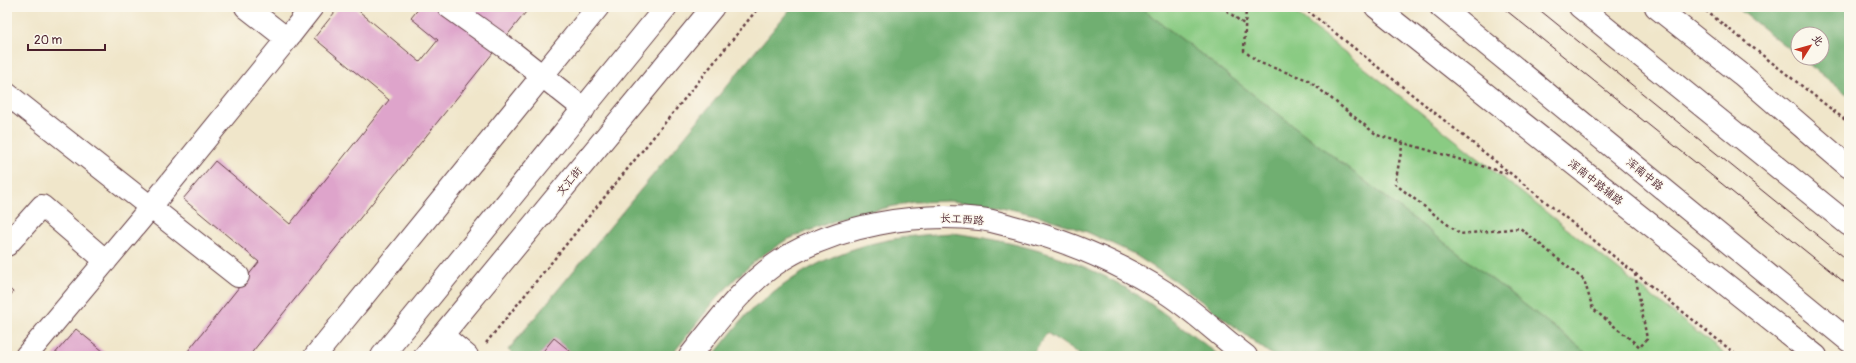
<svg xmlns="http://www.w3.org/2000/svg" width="1856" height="363" font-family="Pangolin,'LXGW WenKai TC',sans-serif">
<rect width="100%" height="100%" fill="#fbf7ec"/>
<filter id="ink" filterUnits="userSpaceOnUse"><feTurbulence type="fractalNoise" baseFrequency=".025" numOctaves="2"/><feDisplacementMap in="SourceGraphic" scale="8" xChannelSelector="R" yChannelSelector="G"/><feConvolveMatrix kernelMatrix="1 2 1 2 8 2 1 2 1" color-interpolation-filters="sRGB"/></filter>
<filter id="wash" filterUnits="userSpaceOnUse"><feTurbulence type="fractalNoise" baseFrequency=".012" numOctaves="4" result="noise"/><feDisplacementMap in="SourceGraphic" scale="16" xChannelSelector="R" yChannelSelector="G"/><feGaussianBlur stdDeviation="0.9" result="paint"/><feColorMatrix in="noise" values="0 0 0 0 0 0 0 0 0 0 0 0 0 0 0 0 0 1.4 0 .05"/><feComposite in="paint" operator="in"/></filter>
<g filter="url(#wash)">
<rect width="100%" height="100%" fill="#f0e6ca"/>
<path fill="#8acb83" stroke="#6a7557" d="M1140 7H1288L1727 356H1591Z"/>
<path fill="#6faf71" stroke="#5c674e" d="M792 7H1140L1591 356H1273L1175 281 1132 253 1087 232 1040 216 993 205 949 201 913 202 844 217 786 240 760 257 736 278 716 299 671 356H576L554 338 539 356H516L508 350Z
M1736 7H1849V96L1801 58H1822V34H1798V56Z
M953 233C1013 241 1074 257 1126 288 1159 308 1190 333 1220 356H1078L1079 354 1047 333 1031 356H713C725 341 737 325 750 311 757 305 765 300 772 294 828 249 883 236 953 233Z"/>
<g id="blocks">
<path fill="#dea4cb" d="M339 7H354L420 62 438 40 411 18 420 7H530L249 356H184L259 262 183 199 215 161 290 224 389 100 314 38Z
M7 287 13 292 7 300Z
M76 329 109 356H53Z
M554 338 576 356H539Z"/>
</g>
</g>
<g filter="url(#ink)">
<use href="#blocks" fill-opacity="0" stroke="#633d43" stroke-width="1"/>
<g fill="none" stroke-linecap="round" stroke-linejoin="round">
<defs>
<path id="minor" d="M449 7 512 52 584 109
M287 39 312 7
M7 94 238 276
M7 245 42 206 106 261
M442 335 467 356
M26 356 140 220 287 39 246 7
M315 356 598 7
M382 356 666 7
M425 356 713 7
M690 356C718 321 744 284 783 259 838 225 917 212 980 219 991 220 1003 224 1014 227 1068 241 1120 263 1168 294 1195 312 1220 336 1246 356"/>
<path id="major" d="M1376 7 1816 356
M1656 7 1741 74 1849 167"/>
<path id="highway" d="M1441 7 1849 341
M1580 7 1849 225"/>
</defs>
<use href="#minor" stroke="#633d43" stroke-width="24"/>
<use href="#major" stroke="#633d43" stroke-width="24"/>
<use href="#highway" stroke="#633d43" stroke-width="24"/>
<path stroke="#633d43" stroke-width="2.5" stroke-dasharray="3 3" stroke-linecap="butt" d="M1222 7 1245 25
M1246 7 1244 51 1260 63 1308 80 1377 135 1509 174
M1303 7 1738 356
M1701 7 1849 123
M1403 142 1395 184 1460 234 1520 228 1584 280 1593 309 1640 347 1647 339 1635 274
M486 343 759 7"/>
<use href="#minor" stroke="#fff" stroke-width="22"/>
<use href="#major" stroke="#fff" stroke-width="22"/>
<use href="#highway" stroke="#fff" stroke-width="22"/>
<path stroke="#4a1f2b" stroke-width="1" d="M1502 7 1849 286
M1536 7 1849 261"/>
</g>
</g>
<g text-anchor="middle" stroke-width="3" stroke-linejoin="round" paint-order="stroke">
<g font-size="11" fill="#4a1f2b" stroke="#fbf7ec">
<text transform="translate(1645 174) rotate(39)" y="4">浑南中路</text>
<text transform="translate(569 181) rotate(-50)" y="4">文汇街</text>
<text transform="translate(1596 182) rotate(38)" y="4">浑南中路辅路</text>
<text transform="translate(962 219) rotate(4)" y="4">长工西路</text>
</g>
</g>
<rect width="1856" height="363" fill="none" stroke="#fbf7ec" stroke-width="24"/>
<g transform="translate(1810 46) rotate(53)"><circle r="19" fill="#fbf7ec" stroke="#b4a19f"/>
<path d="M0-3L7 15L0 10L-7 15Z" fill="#c8321e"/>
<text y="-6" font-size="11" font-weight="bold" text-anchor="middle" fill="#4a1f2b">北</text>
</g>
<path d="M28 44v6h77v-6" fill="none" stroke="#4a1f2b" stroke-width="2"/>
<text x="34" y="44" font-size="12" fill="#4a1f2b" stroke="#fbf7ec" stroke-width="3" paint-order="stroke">20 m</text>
</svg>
